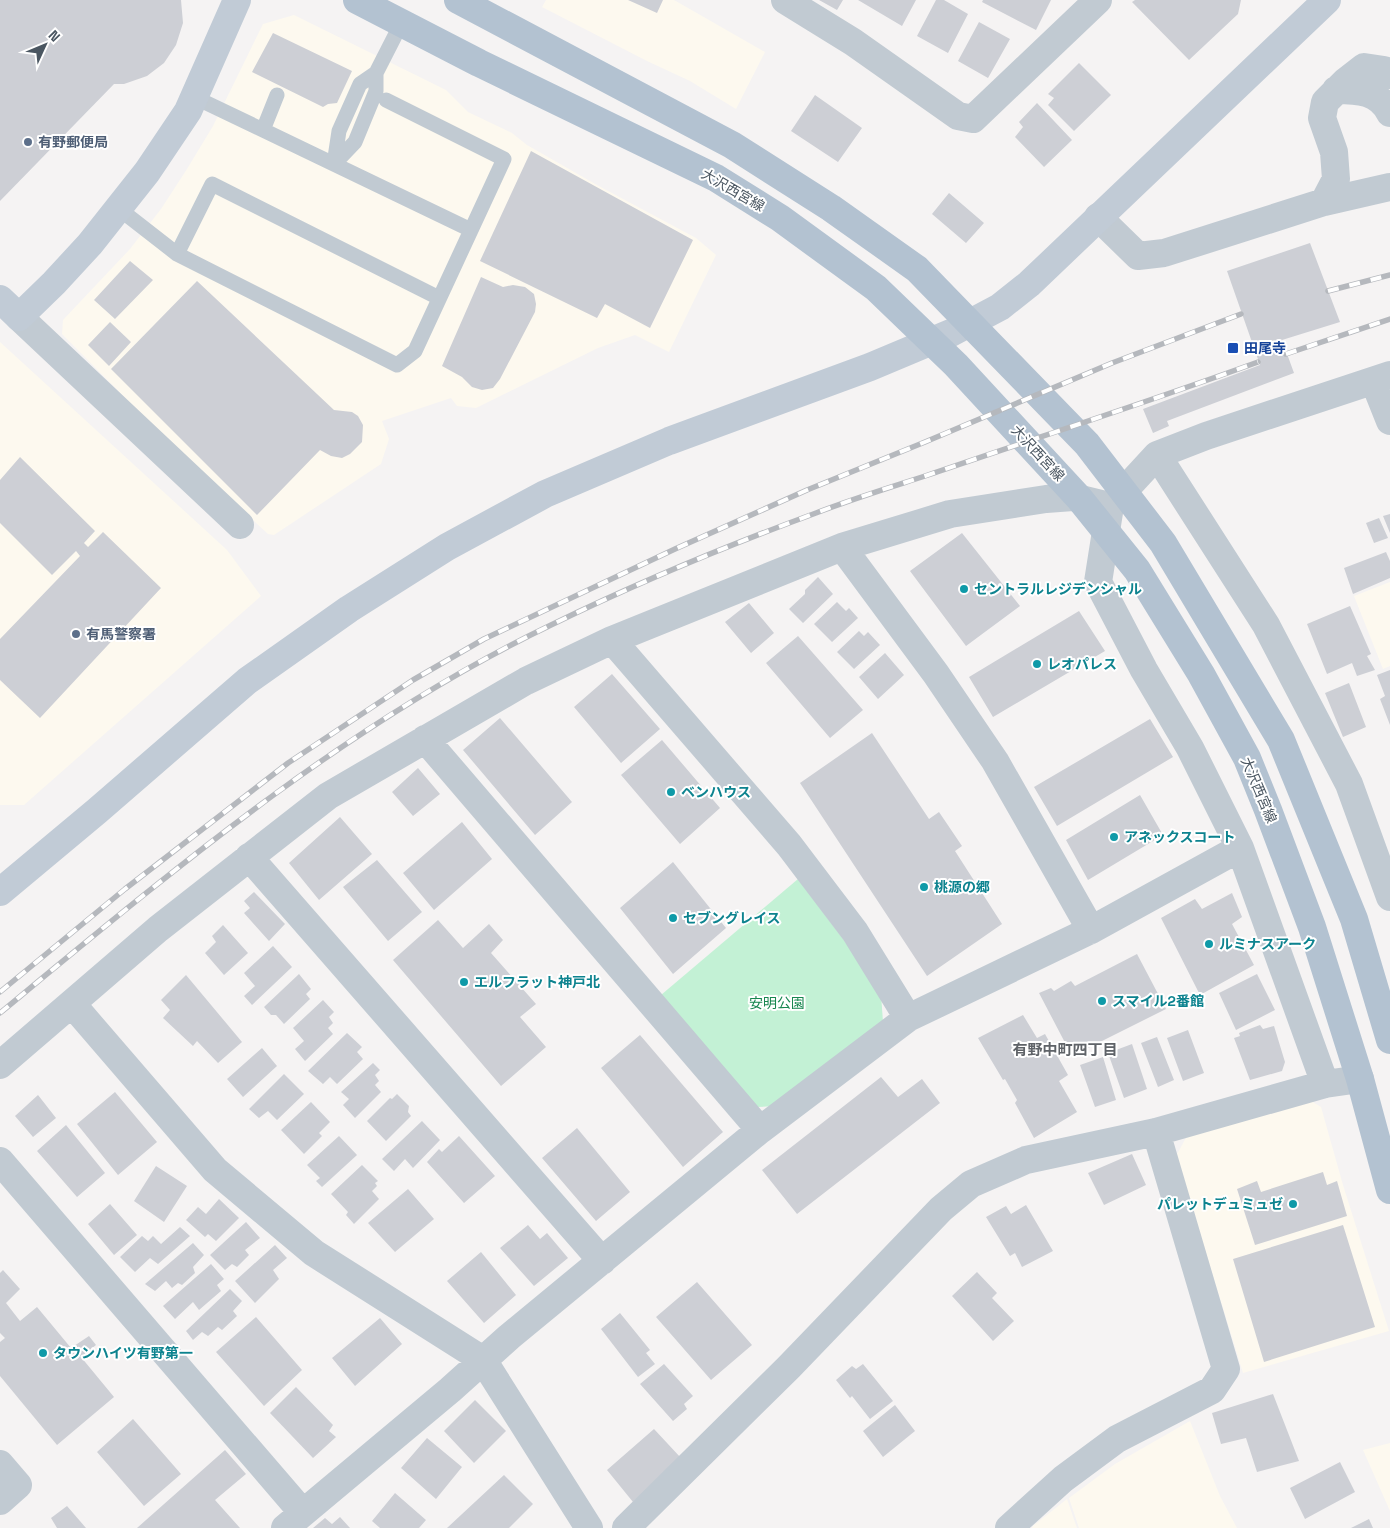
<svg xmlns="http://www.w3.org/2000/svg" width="1390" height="1528" font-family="'Space Grotesk','Noto Sans JP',sans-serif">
<rect width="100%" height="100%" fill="#f5f3f3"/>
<path fill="#fdf9ef" d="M546 0H674L765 52 736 109 690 81 647 61 542 7Z
M294 15 446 90 468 112 512 133 527 145 597 185 696 238 716 255 669 352 635 335 598 348 476 408 457 406 451 398 382 421 389 439 381 464 274 535 268 534 156 429 62 334 63 320 130 249 161 209 187 169 213 126 263 24Z
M0 342 227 550 261 596 24 805H0Z
M1390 582V666L1383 669 1354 596Z
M1304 1097 1321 1107 1343 1185 1389 1331 1243 1373 1176 1156 1188 1134Z
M1190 1421 1220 1496 1237 1528H1079L1069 1498 1115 1464Z
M1390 1443V1511L1363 1450Z
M1067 1499 1077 1528H1032L1033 1526Z"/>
<path fill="#c3f1d5" d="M798 879 868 972 881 994 883 1022 776 1106 757 1107 661 995Z"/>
<path fill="#cdcfd5" d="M0 0H181L183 23 176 45 164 63 147 76 124 84H114L0 201Z
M628 0H663L657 13Z
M819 0H843L837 10Z
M858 0H916L902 26Z
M936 0H944L968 14 948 53 917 36Z
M983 0H1051L1036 30 982 2Z
M1135 0H1241L1238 14 1189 60 1132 2Z
M979 22 1010 39 988 78 958 61Z
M273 33 352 71 337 103 328 104 323 107 252 72Z
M1079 63 1111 95 1074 131 1048 105 1054 98 1048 94Z
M815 95 862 128 838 162 791 131Z
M1037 103 1072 140 1044 167 1015 137 1023 127 1019 122Z
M531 151 693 240 650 328 605 304 597 318 480 261Z
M949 193 984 223 966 243 932 214Z
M1310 243 1340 322 1282 340 1294 373 1167 421 1169 426 1153 433 1143 409 1260 365 1227 271Z
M130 261 153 280 115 319 94 300Z
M481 277 503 287 513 285 525 287 534 294 536 304 535 312 500 379 493 388 482 390 472 387 462 377 442 366Z
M197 281 334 410 352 412 358 416 363 425 362 442 350 454 342 458 331 456 320 450 257 515 111 369Z
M110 322 131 342 109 366 88 345Z
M20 457 95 531 84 543 88 547 103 532 161 588 40 718 0 680V639L80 556 76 551 52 575 0 523V480Z
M1390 514V533L1383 516Z
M1379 518 1388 538 1374 543 1366 523Z
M962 533 1020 606 966 646 910 571Z
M1386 552 1390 561V578L1353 594 1344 568Z
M818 577 833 594 803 623 789 609 805 594V590Z
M837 602 846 611 849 608 858 618 832 642 814 624Z
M749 603 774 633 751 653 725 622Z
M1350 606 1371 654 1367 656 1375 670 1357 676 1352 663 1327 674 1307 624Z
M1079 611 1105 651 993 717 969 677Z
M859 631 864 636 868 632 880 645 854 669 837 652Z
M798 636 863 710 830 738 766 663Z
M885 653 904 675 878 699 859 677Z
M1390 670V725L1380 699 1385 696 1377 675Z
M612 674 660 729 621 763 574 707Z
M1349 683 1366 727 1343 737 1325 693Z
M500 718 572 802 535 835 463 750Z
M1150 719 1173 757 1057 826 1034 787Z
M872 733 929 819 939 812 962 846 955 851 1002 924 927 976 800 783Z
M662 740 720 808 680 844 621 775Z
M418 768 440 794 413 816 392 792Z
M1140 795 1163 835 1088 880 1066 840Z
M340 817 372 854 319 900 289 863Z
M462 822 492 859 434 910 403 873Z
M377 860 422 912 388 941 343 887Z
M673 862 726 928 673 974 620 908Z
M254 892 285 924 269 941 244 913 250 908 244 901Z
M1232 893 1242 917 1232 924 1254 965 1200 995 1161 918 1195 899 1202 909Z
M438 920 463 948 489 924 503 940 491 953 536 1004 520 1017 546 1047 501 1086 393 960Z
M223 925 248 953 224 975 205 953 216 942 212 936Z
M273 946 292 967 252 1005 244 996 255 986 244 973Z
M1137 954 1166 1009 1072 1056 1039 993 1051 988 1054 991 1071 981 1075 986Z
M299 974 311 989 306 994 310 999 284 1024 276 1015H271L264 1007Z
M1257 974 1275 1010 1236 1030 1219 993Z
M186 975 242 1042 218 1063 197 1041 193 1046 163 1018 170 1010 161 1000Z
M323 1000 334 1012 329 1017 333 1023 328 1028 333 1034 305 1061 295 1049 304 1041 293 1028Z
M1023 1015 1037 1038 1045 1034 1068 1075 1059 1081 1077 1112 1034 1138 1015 1103 1017 1100 1005 1079 1003 1080 978 1038Z
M1260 1025 1263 1029 1274 1026 1285 1062 1282 1071 1250 1080 1234 1038 1240 1036 1239 1033Z
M1188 1030 1204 1073 1183 1081 1167 1038Z
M347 1033 362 1047 357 1052 363 1059 337 1084 330 1077 323 1084 308 1071Z
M640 1035 723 1132 683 1167 601 1068Z
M1157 1037 1174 1080 1158 1087 1141 1043Z
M1132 1044 1147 1089 1124 1098 1108 1053Z
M262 1048 277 1066 243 1097 227 1079Z
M1103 1057 1116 1100 1095 1107 1080 1065Z
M373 1063 380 1070 375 1075 379 1081 375 1085 381 1092 355 1118 343 1105 349 1099 341 1092Z
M284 1074 304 1094 277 1120 268 1111 259 1118 249 1109Z
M881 1077 898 1097 922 1079 940 1103 797 1214 762 1170Z
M115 1092 157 1142 118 1175 77 1124Z
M397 1094 409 1106 408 1112 411 1116 386 1141 367 1121 390 1098 392 1099Z
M38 1095 56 1118 33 1137 15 1116Z
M311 1102 330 1122 319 1133 322 1136 304 1154 281 1130Z
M422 1121 440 1140 413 1168 405 1159 394 1171 382 1159Z
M66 1125 105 1173 77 1197 37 1151Z
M577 1128 630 1192 596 1221 542 1158Z
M339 1136 357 1155 322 1187 316 1181 320 1178 307 1165Z
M459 1136 495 1176 464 1203 427 1162 439 1149 442 1152Z
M1132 1154 1146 1185 1104 1205 1088 1173Z
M362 1165 378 1181 375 1183 377 1186 372 1191 379 1199 354 1224 346 1215 348 1212 331 1194Z
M156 1166 187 1186 164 1222 134 1201Z
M1323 1172 1327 1185 1337 1181 1347 1216 1255 1245 1237 1189 1257 1181 1261 1192Z
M408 1189 434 1219 395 1252 368 1223Z
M219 1199 239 1218 216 1241 208 1234 205 1237 186 1220 198 1207 206 1214Z
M110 1204 137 1235 114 1255 88 1224Z
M1026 1205 1053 1251 1022 1267 1015 1253 1010 1256 986 1217 1006 1206 1011 1214Z
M246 1222 260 1238 245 1250 249 1255 237 1267 232 1264 225 1270 210 1255Z
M528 1225 540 1239 547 1233 568 1258 534 1286 500 1248Z
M1343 1225 1375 1327 1264 1362 1233 1259Z
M180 1227 190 1236 158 1264 150 1258 135 1272 120 1257 142 1236 148 1241 153 1236 161 1244Z
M193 1243 204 1255 193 1267 195 1273 182 1285 178 1283 172 1288 166 1281 155 1291 145 1284Z
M275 1245 287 1258 273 1270 279 1279 255 1303 235 1281Z
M481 1252 516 1295 484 1323 447 1281Z
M211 1264 224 1279 217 1285 221 1291 199 1310 193 1302 175 1319 163 1306Z
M3 1270 20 1289 6 1303 20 1321 37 1307 71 1348 89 1336 96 1345 81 1357 114 1397 57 1445 0 1376V1342L5 1338 0 1333V1273Z
M977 1272 997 1293 992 1298 1014 1321 993 1341 952 1296Z
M697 1282 752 1345 711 1380 656 1317Z
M230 1289 242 1301 233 1311 237 1316 222 1330 218 1327 208 1336 202 1332 193 1340 186 1331Z
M620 1313 650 1350 646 1353 655 1364 638 1377 601 1329Z
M256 1317 302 1370 264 1406 216 1352Z
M380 1318 402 1344 355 1386 332 1358Z
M664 1364 693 1396 684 1404 687 1409 673 1421 640 1384Z
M863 1364 893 1401 870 1419 852 1396 850 1398 836 1380 852 1366 856 1369Z
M296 1387 333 1425 329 1431 336 1437 313 1458 270 1413Z
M1273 1394 1299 1461 1257 1472 1246 1438 1221 1444 1212 1413Z
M475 1400 506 1431 474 1463 444 1431Z
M895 1405 915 1431 883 1457 863 1431Z
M133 1419 181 1474 144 1506 97 1452Z
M654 1429 681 1458 633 1502 607 1470Z
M427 1438 462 1467 436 1499 401 1468Z
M225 1450 246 1474 215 1500 240 1528H137Z
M1340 1462 1355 1492 1305 1519 1290 1488Z
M504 1475 533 1504 509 1528H447Z
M395 1493 426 1520 419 1528H380L372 1521Z
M67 1506 86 1528H57L51 1518Z
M340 1517 350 1528H313L325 1518 332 1524Z
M1369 1519 1373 1528H1351Z"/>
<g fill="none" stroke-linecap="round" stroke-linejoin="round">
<path stroke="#c1cad2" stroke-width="15" d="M277 95 263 130 471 230
M194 97 263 130
M334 164 355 142 376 91V73L402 22
M334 164 339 131 360 84 376 73
M118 208 177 254 397 365 415 351 504 159 386 100
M177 254 212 184 439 298"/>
<path stroke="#c1cad2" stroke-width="28" d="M785 0 853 42 958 116 973 119 1098 0
M1336 90C1358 90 1379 91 1390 113
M1324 202 1336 179 1334 152 1322 118 1325 102 1346 81 1364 67 1384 70 1390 75
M1098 217 1138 256 1164 253 1324 202 1390 187
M19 317 240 525
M1374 381 1390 421
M1157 455 1266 625 1349 784 1390 897
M842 547 936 674 995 761 1091 930
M612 640 789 845 855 932 908 1018
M425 739 760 1130
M249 857 602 1261
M72 1004 215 1170 314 1253 483 1360 589 1528
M0 1065 158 929 328 796 526 681 612 640 842 547 950 514 1046 499 1073 497 1110 506
M1325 1084 1240 848 1190 748 1144 670 1098 582 1110 506 1157 455 1206 436 1390 375
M0 1161 303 1513
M0 1464 18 1485 0 1501
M285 1528 450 1390 509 1337 760 1130 908 1018 1091 930 1240 848
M626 1528 789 1367 941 1209 971 1184 1026 1160 1156 1132 1325 1084 1360 1079
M1009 1528 1063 1479 1117 1439 1212 1390 1226 1369 1156 1132"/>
<path stroke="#c1cbd6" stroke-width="28" d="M0 299 19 317 54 283 90 244 147 172 188 111 237 0
M0 892 97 811 247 681 349 609 447 547 545 494 669 441 870 367 951 333 1000 307 1029 284 1327 0"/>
<path stroke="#b3c2d1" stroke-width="28" d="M357 0 479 63 716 178 780 218 876 288 956 365 1079 498 1137 570 1201 674 1247 758 1268 810 1312 927 1360 1079 1390 1190
M458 0 732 145 831 208 917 269 1087 444 1163 543 1281 740 1354 919 1390 1040"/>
<defs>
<path id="rail" d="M1328 291 1390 275
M1286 354 1390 319
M0 992 125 889 288 763 413 680 484 639 675 549 807 490 925 442 1112 363 1241 314
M0 1013C173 870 347 723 551 625 637 583 726 546 816 513 852 499 888 488 925 476 1036 438 1148 402 1258 362"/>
</defs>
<use href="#rail" stroke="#b5b8bd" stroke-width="5.5"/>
<use href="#rail" stroke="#fff" stroke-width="4" stroke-dasharray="11" stroke-linecap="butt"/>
</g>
<g fill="#5c6f8a" stroke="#fff" stroke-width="2">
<circle cx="28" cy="142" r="5"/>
<circle cx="76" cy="634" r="5"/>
</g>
<rect fill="#1a4fb4" stroke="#fff" stroke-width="2" x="1227" y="342" width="12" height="12" rx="2.5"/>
<g fill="#0f9aa8" stroke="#fff" stroke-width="2">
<circle cx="964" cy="589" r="5"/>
<circle cx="1037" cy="664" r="5"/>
<circle cx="671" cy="792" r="5"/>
<circle cx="1114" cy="837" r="5"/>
<circle cx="924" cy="887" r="5"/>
<circle cx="673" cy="918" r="5"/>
<circle cx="1209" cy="944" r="5"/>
<circle cx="464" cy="982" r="5"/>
<circle cx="1102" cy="1001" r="5"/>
<circle cx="1293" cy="1204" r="5"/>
<circle cx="43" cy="1353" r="5"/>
</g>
<g text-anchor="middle" stroke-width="4" stroke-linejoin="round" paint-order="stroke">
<g font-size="14" font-weight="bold" fill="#4e5e75" stroke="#fff" text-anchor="start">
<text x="38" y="147">有野郵便局</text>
<text x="86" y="639">有馬警察署</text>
</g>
<g font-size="14" fill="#4a5661" stroke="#fff">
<text transform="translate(733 190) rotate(30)" y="5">大沢西宮線</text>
<text transform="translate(1038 453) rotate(47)" y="5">大沢西宮線</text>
<text transform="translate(1259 790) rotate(67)" y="5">大沢西宮線</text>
</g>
<g font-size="14" font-weight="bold" fill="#164399" stroke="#fff" text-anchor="start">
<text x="1244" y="353">田尾寺</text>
</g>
<g font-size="14" font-weight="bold" fill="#0d838f" stroke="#fff" text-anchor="start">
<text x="974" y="594">セントラルレジデンシャル</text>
<text x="1047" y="669">レオパレス</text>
<text x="681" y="797">ベンハウス</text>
<text x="1124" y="842">アネックスコート</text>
<text x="934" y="892">桃源の郷</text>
<text x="683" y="923">セブングレイス</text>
<text x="1219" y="949">ルミナスアーク</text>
<text x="474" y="987">エルフラット神戸北</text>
<text x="1112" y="1006">スマイル2番館</text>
<text x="1283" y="1209" text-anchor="end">パレットデュミュゼ</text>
<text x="53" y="1358">タウンハイツ有野第一</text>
</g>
<g font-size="14" fill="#17864f" stroke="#fff">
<text x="777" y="1008">安明公園</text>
</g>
<g font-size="15" font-weight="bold" fill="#5f6368" stroke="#fff">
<text x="1065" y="1055">有野中町四丁目</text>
</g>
</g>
<g transform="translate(45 45) rotate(46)" stroke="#ffffff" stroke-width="4" paint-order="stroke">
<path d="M0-4L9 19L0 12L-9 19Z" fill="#4a5661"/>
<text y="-8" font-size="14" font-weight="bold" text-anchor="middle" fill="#4a5661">N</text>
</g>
</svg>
